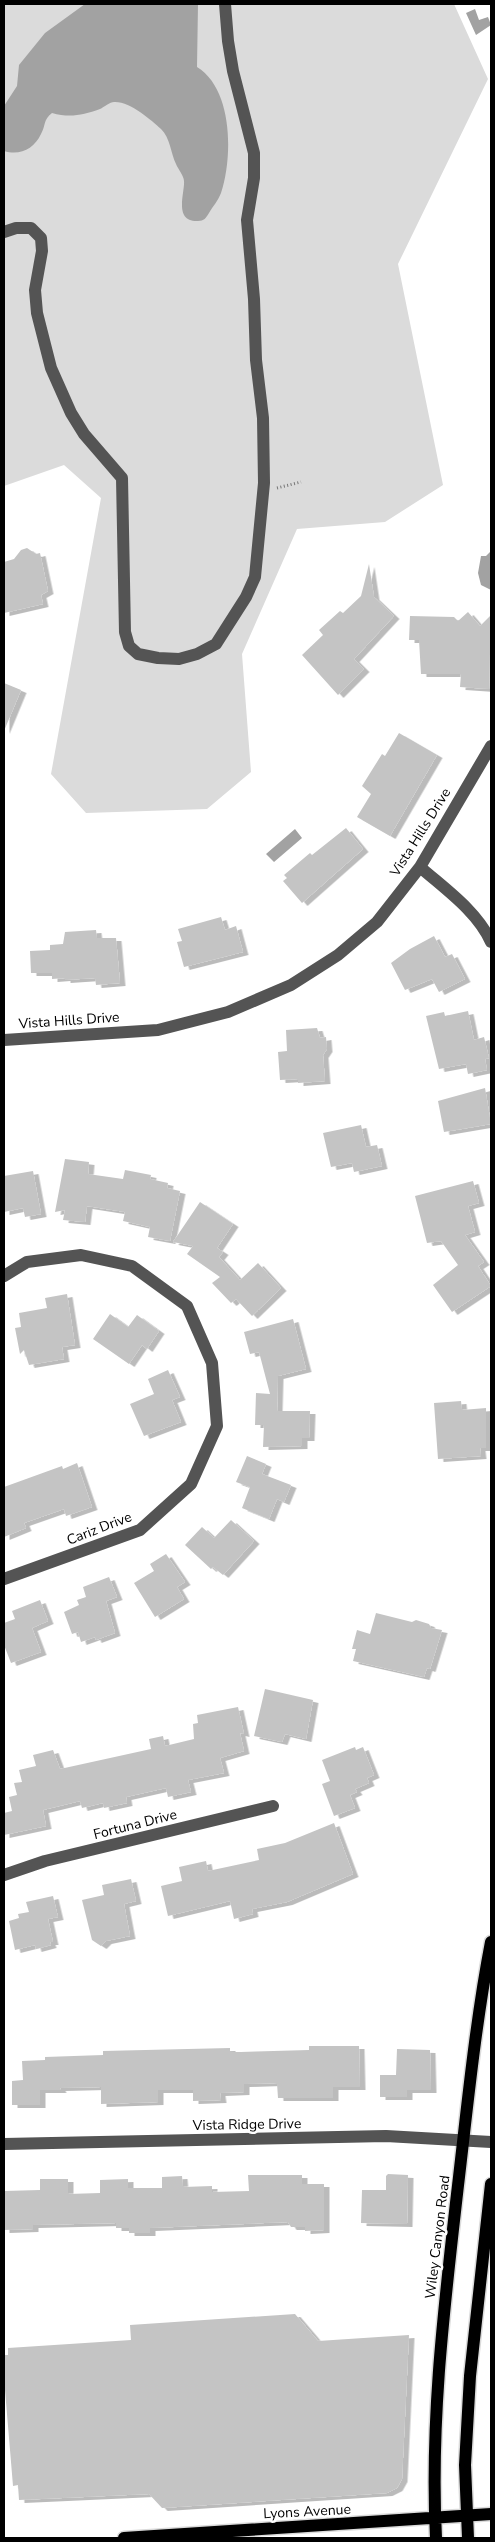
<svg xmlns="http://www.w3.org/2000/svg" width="495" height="2542" font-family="'Nunito Sans',sans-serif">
<defs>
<filter id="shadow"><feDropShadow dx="5.5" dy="3" stdDeviation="0" flood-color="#0004"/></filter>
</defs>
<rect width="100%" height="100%" fill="#fff"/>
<path fill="#dbdbdb" d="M4 4H454L488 79 398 264 443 485 385 522 297 529 242 654 251 772 207 809 86 813 51 774 101 498 64 465 4 486Z"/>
<path fill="#a2a2a2" d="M85 4H198L197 67C233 89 233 157 221 193 218 201 213 206 209 213 206 218 204 221 198 221 173 222 185 193 184 181 184 176 178 169 176 164 171 154 170 137 161 129 151 120 130 101 114 102 110 102 104 107 100 109 83 115 70 118 52 113 43 120 46 125 41 134 34 149 20 156 4 151V106L17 86 19 65 45 33Z
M475 9 479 20 488 17 491 25 476 35 466 13Z
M490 552 491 554V590L481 585 478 573 481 556H486Z
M295 829 302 838 274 862 266 854Z"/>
<path fill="#c4c4c4" filter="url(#shadow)" d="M27 548 36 554 40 553 48 591 41 595 43 604 4 613V562L14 559 21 550Z
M369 564 374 597 394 616 354 659 364 669 338 695 302 655 323 635 319 630 340 611 343 613 361 596Z
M468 612 480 626 491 615 489 689 460 687 461 674H421L419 640H409L410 616 454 617 458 621Z
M4 683 21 690 4 731Z
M399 733 437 755 390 836 357 817 371 794 362 786 382 754 385 756Z
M346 828 363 849 302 903 283 881 287 878 284 875 310 853 312 855Z
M221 917 225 930 236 926 243 952 184 967 177 942 182 941 178 929Z
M96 930 97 938H116L120 983 96 985 95 978 65 980V978L52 979V973H31L30 951 50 950V945L63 944 65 932Z
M434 936 445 957 452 954 465 979 439 992 432 979 405 990 391 963 410 949Z
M468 1011 474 1040 484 1037 489 1058 485 1059 487 1070 468 1074 466 1064 439 1069 426 1016 444 1012 445 1016Z
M317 1028 320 1038 326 1037 327 1049 323 1055 325 1081 298 1083V1079L280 1080 278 1052 287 1051 286 1030Z
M485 1088 491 1124 444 1132 438 1101Z
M361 1125 366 1147 377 1145 382 1166 354 1172 352 1163 331 1167 323 1133Z
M65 1159 89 1162 88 1174 123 1179 125 1170 151 1175 150 1179 168 1183 167 1188 180 1191 170 1241 148 1237 150 1227 123 1221 125 1212 87 1206 85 1222 63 1220 65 1210 55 1212Z
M33 1171 41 1214 25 1217 23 1208 4 1212V1176Z
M473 1181 479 1203 468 1206 475 1232 465 1235 484 1262 478 1266 491 1286 452 1312 433 1285 458 1265 441 1241 427 1243 415 1196Z
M200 1202 233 1224 217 1248 223 1252 219 1257 240 1280 258 1263 281 1288 252 1316 236 1299 231 1303 212 1283 220 1277 187 1254 193 1246 173 1242Z
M67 1294 75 1345 62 1347 64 1359 29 1365 24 1350 20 1354 15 1328 21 1327 19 1313 47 1308 45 1298Z
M110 1314 128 1327 137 1315 159 1331 147 1349 142 1345 129 1364 93 1339Z
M293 1319 306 1369 278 1376 277 1411H310L309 1438H302V1446L263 1447 264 1425H255L256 1393 270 1394 259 1352 250 1354 244 1332Z
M168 1370 180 1397 172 1400 181 1422 144 1436 130 1404 154 1394 148 1379Z
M461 1401 462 1410 486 1408V1448H480L481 1456 438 1459 434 1403Z
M247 1456 266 1464 262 1474 291 1485 284 1502 277 1499 269 1519 242 1508 250 1487 236 1482Z
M77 1463 92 1507 66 1516 64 1509 24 1523 26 1528 4 1537V1487L62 1466 63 1469Z
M231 1520 254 1541 223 1575 213 1567 211 1569 185 1545 202 1527 214 1538Z
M166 1554 185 1582 177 1587 184 1599 155 1617 134 1583 154 1571 150 1564Z
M109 1577 117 1597 106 1601 115 1633 96 1640 95 1637 81 1642 78 1632 72 1634 64 1612 79 1605 77 1600 86 1597 83 1587Z
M40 1600 48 1621 32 1628 41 1652 11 1663 4 1645V1623L15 1619 12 1611Z
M376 1613 412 1622 416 1620 429 1624 431 1628 442 1630 430 1669 427 1668 424 1677 353 1661 356 1649H352L357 1630 370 1634Z
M265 1689 313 1700 306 1739 285 1734 282 1742 254 1736Z
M238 1707 244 1734 240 1733 244 1751 220 1758 224 1773 188 1780 191 1792 168 1797 166 1788 126 1797 127 1803 104 1808 103 1803 82 1808 80 1801 43 1810 46 1826 4 1835V1813L12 1811 9 1797 17 1795 14 1783 22 1782 19 1770 36 1766 33 1755 53 1750 60 1769 151 1749 149 1739 163 1736 165 1746 194 1739 193 1724 198 1723 197 1715Z
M355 1747 356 1750 363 1747 374 1775 367 1778 369 1783 355 1789 357 1792 350 1795 355 1808 334 1816 322 1784 330 1781 322 1760Z
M334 1823 353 1874 287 1902 252 1909 253 1914 234 1919 230 1901 168 1916 161 1886 182 1881 179 1867 206 1861 208 1871 259 1860 257 1849 285 1843Z
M131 1879 136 1901 124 1904 130 1936 106 1941 101 1946 92 1940 82 1900 104 1895 102 1885Z
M53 1896 58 1917 48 1919 53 1942H50L51 1945 36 1949 35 1945 15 1950 9 1921 19 1918 18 1914 29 1912 26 1902Z
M309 2046H359L360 2087H333V2098H278L277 2083 244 2084V2092L220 2093 221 2100 193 2101V2090H158V2102L101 2104V2087L60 2088 61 2090H40V2105H12V2081L23 2080 22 2061 45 2060V2057L103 2055V2051L230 2048V2052H241L309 2050Z
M397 2049 430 2050 431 2090H407V2097H380V2075H396Z
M388 2174 408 2175 407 2224 361 2223 362 2190H386V2176Z
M248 2175H302V2184H324V2230L305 2231V2227H291L288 2222 150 2228V2233H129V2228H116V2223L33 2225V2229L4 2230V2191L40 2190V2179H68V2194L100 2193V2180L128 2179V2188H162V2177L182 2176 183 2187 212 2186V2192L249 2191Z
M295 2314 318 2341 409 2335 402 2479 397 2488 387 2493 162 2508 149 2494 19 2500 18 2485 13 2486 5 2390 4 2355H8V2348L131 2340 130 2325Z"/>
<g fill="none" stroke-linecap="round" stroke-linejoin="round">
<defs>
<path id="major" d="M124 2538 491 2514
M436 2538C430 2423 444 2308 457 2194 467 2110 475 2025 491 1942
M468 2538 465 2465 470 2376 491 2184"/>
</defs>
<use href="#major" stroke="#dbdbdb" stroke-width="15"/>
<path stroke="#767676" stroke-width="3" stroke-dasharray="1 2.5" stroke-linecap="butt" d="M277 488 301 482"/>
<path stroke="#545454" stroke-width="12" d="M4 232 16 228H31L41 238 42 251 35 290 37 313 51 368 71 413 84 434 122 478 125 632 129 646 138 654 158 658 179 659 197 654 216 644 246 597 255 577 264 483 263 418 256 360 254 299 247 220 254 178V153L233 71 228 41 225 4
M420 867C445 889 477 911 491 942
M4 1040 158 1030 228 1012 291 985 338 955 377 922 420 867 491 746
M4 1276 27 1262 81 1255 132 1266 187 1306 212 1363 217 1426 191 1484 140 1530 4 1579
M4 1875 45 1861 273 1806
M4 2144 386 2136 491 2142"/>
<use href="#major" stroke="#000" stroke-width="12"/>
</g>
<g text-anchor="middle" stroke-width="5" stroke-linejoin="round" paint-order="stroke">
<g font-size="14" fill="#000" stroke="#fff">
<text transform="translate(420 832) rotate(-58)" y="5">Vista Hills Drive</text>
<text transform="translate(69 1020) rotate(-4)" y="5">Vista Hills Drive</text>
<text transform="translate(99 1528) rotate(-21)" y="5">Cariz Drive</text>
<text transform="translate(135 1824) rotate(-14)" y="5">Fortuna Drive</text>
<text transform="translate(247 2124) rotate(-1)" y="5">Vista Ridge Drive</text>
<text transform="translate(437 2237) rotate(-83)" y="5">Wiley Canyon Road</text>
<text transform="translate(307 2511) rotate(-3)" y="5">Lyons Avenue</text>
</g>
</g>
<rect width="495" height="2542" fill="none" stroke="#000000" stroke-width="10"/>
</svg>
